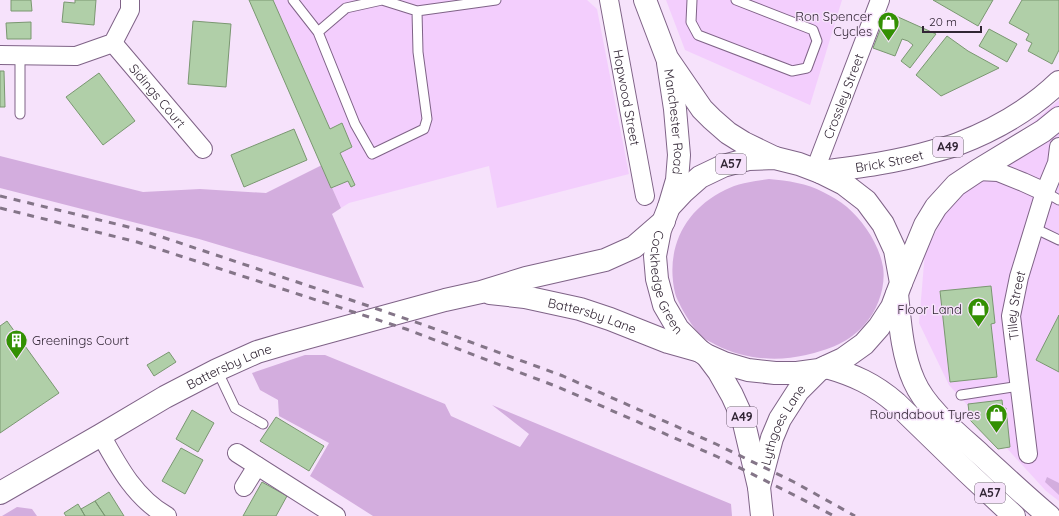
<svg xmlns="http://www.w3.org/2000/svg" width="1059" height="516" font-family="Quicksand,sans-serif">
<rect width="100%" height="100%" fill="#f6e2fb"/>
<path fill="#f3cefd" d="M251 0H587L597 9 629 174 497 208 489 166 349 203 341 208Z
M666 0H842L810 105 685 50Z
M1059 100V501L1046 491 949 385 919 323 925 252 950 205 977 171Z"/>
<path fill="#d3adde" d="M0 156 143 192 200 189 266 193 322 165 341 208 332 214 364 288 199 239 0 188Z
M769 179C788 181 807 183 823 192 831 196 840 201 847 207 864 222 879 244 883 267 886 286 878 310 865 324 850 342 828 350 806 355 776 362 743 359 716 345 713 343 708 341 705 339 695 331 687 318 681 307 679 302 676 298 675 293 665 249 684 210 725 190 738 183 755 181 769 179Z
M305 355H325L445 404 451 416 520 447 529 434 492 405 731 504 732 516H373L310 476 329 443 279 416 278 400 260 390 252 373Z
M1047 477 1059 483V495L1045 482Z
M17 507 32 509 37 516H2Z"/>
<path fill="#b0cfa8" stroke="#7a9771" d="M11 0H31L32 11H11Z
M75 0H96L94 25 62 22 64 2 75 3Z
M249 0H273L330 129 342 123 352 147 340 153 355 185 351 187 348 181 331 188Z
M933 0H993L978 26Z
M1022 0H1059V50L1052 64 1028 51 1032 43 1026 40 1029 34 1009 23Z
M887 12 936 34 910 68 901 61 913 45 908 41 902 39 895 56 873 48Z
M193 21 231 24 226 87 188 84Z
M31 22V39H7L6 23Z
M989 29 1017 44 1007 62 979 46Z
M947 36 968 51 999 68 941 96 916 75Z
M0 71H4L5 107H0Z
M99 73 135 121 103 145 66 97Z
M294 129 307 160 244 187 231 155Z
M991 286 995 323 991 324 997 377 950 382 940 291Z
M1059 315V372L1036 360Z
M7 321 59 393 0 433V326Z
M169 352 176 362 154 376 147 365Z
M1002 400 1003 409 1006 408 1010 447 998 449 970 420 968 404Z
M192 410 214 423 198 452 176 439Z
M276 417 324 446 309 471 260 441Z
M181 448 203 460 185 494 162 481Z
M262 482 287 496 276 516H243Z
M109 492 124 516H105L95 501Z
M95 501 105 516H85L81 509Z
M78 504 85 516H66L64 513Z"/>
<g fill="none" stroke-linecap="round" stroke-linejoin="round">
<defs>
<path id="lane" d="M293 0 318 32
M692 0 691 22 698 35 792 71 807 68 817 41 813 30 736 0
M417 11 418 52 427 119 424 129 372 154 355 124 318 32 346 8 382 0 417 11 496 0
M20 114V55
M1045 192 1059 200
M1034 228 1059 240
M217 370 235 408 263 424
M961 395 1020 386"/>
<g id="street">
<path id="s1" d="M609 0 645 196"/>
<path id="s2" d="M113 43 203 149"/>
<path d="M0 55 76 56 113 43 130 10V0"/>
<path id="s3" d="M815 170 880 0"/>
<path d="M977 171 998 172 1023 182 1045 192"/>
<path d="M101 435C118 466 135 498 167 516"/>
<path d="M237 453 336 516"/>
<path id="s4" d="M1028 454 1011 316 1019 277 1045 192 1057 163 1059 147"/>
<path d="M244 487 257 466"/>
</g>
<g id="secondary">
<path id="s5" d="M490 293 525 297 580 309 610 319 668 342 700 351"/>
<path id="s6" d="M0 493 101 435 165 397 217 370 257 352 284 344 445 300 481 292 526 278 605 260 634 247 664 221"/>
</g>
<g id="primary">
<path d="M645 0 667 58 702 109 712 119 728 133 744 143 775 158"/>
<path id="s7" d="M668 63 675 109 679 155 677 180 669 207"/>
</g>
<g id="highway">
<path id="s8" d="M820 172C859 167 897 162 934 151 942 149 950 147 958 144 994 130 1031 109 1059 82"/>
<path d="M901 283 925 225 936 207 956 185 977 171 1043 131 1059 118"/>
<path d="M897 294C900 323 902 354 914 381 926 409 958 434 981 455 1003 475 1025 496 1049 516"/>
<path d="M707 356 719 372 732 395 743 419 759 487 762 516"/>
<path d="M826 367C854 375 874 384 896 403L966 471 1014 516"/>
<path id="s9" d="M759 487 772 438 780 419 798 391 819 370 843 359 864 344 879 327 892 307 901 283 895 250 883 224 866 201 844 184 820 172 799 164 775 158 749 159 723 166 700 177 683 192 669 207 660 230 655 256 657 279 664 305 678 329 700 351 706 355 724 363 748 370 775 373H797L819 370"/>
</g>
</defs>
<use href="#lane" stroke="#7f6387" stroke-width="11"/>
<use href="#street" stroke="#7f6387" stroke-width="20"/>
<use href="#secondary" stroke="#7f6387" stroke-width="24"/>
<use href="#primary" stroke="#7f6387" stroke-width="24"/>
<use href="#highway" stroke="#7f6387" stroke-width="24"/>
<use href="#lane" stroke="#fff" stroke-width="9"/>
<use href="#street" stroke="#fff" stroke-width="18"/>
<use href="#secondary" stroke="#fff" stroke-width="22"/>
<use href="#primary" stroke="#fff" stroke-width="22"/>
<use href="#highway" stroke="#fff" stroke-width="22"/>
<path stroke="#847588" stroke-width="3" stroke-dasharray="7 7" stroke-linecap="butt" d="M0 196 141 230 357 302 424 325 563 376 716 444 794 482 855 516
M0 208 137 242 406 329 558 387 718 457 796 496 834 516"/>
</g>
<defs>
<symbol id="shop-pin" viewBox="-11 -11 22 30"><path d="M0 17L-7.5 6A9.5 9.5 0 1 1 7.5 6Z" fill="#339003" stroke="#f6e2fb"/><path d="M-5-2.5h2.3a2.7 3.5 0 0 1 5.4 0H5L5.5 6h-11ZM-1.5-2.5h3a1.5 2.3 0 0 0-3 0Z" fill="#fff"/></symbol>
<symbol id="building-pin" viewBox="-11 -11 22 30"><path d="M0 17L-7.5 6A9.5 9.5 0 1 1 7.5 6Z" fill="#339003" stroke="#f6e2fb"/><path d="M-4-6H4V6H1V3H-1V6H-4ZM-2.5-4.3h1.7v1.8h-1.7ZM.8-4.3h1.7v1.8H.8ZM-2.5-1h1.7V.8h-1.7ZM.8-1h1.7V.8H.8Z" fill="#fff"/></symbol>
</defs>
<g fill-rule="evenodd">
<use href="#shop-pin" x="876" y="10" width="25" height="34"/>
<use href="#shop-pin" x="966" y="296" width="25" height="34"/>
<use href="#building-pin" x="4" y="328" width="25" height="34"/>
<use href="#shop-pin" x="984" y="402" width="25" height="34"/>
</g>
<g text-anchor="middle" stroke-width="3" stroke-linejoin="round" paint-order="stroke">
<g fill="#f6e2fb" stroke="#6c5e70" stroke-width="1">
<rect x="933" y="137" width="30" height="20" rx="3"/>
<rect x="716" y="154" width="30" height="20" rx="3"/>
<rect x="727" y="407" width="30" height="20" rx="3"/>
<rect x="975" y="483" width="30" height="20" rx="3"/>
</g>
<g font-size="12" font-weight="bold" fill="#312534">
<text x="948" y="151">A49</text>
<text x="731" y="168">A57</text>
<text x="742" y="421">A49</text>
<text x="990" y="497">A57</text>
</g>
<g font-size="13" fill="#312534" stroke="#f6e2fb" text-anchor="end">
<text x="872" y="21">Ron Spencer<tspan x="872" dy="15">Cycles</tspan></text>
<text x="962" y="314">Floor Land</text>
<text x="32" y="345" text-anchor="start">Greenings Court</text>
<text x="980" y="419">Roundabout Tyres</text>
</g>
<g font-size="13" fill="#312534" stroke="#f6e2fb">
<text dy="5" stroke="none"><textPath href="#s2" startOffset="69">Sidings Court</textPath></text>
<text dy="5" stroke="none"><textPath href="#s3" startOffset="79">Crossley Street</textPath></text>
<text dy="5" stroke="none"><textPath href="#s1" startOffset="99">Hopwood Street</textPath></text>
<text dy="5" stroke="none"><textPath href="#s7" startOffset="59">Manchester Road</textPath></text>
<text dy="5" stroke="none"><textPath href="#s8" startOffset="70">Brick Street</textPath></text>
<text dy="5" stroke="none"><textPath href="#s9" startOffset="652">Cockhedge Green</textPath></text>
<text dy="5" stroke="none"><textPath href="#s4" startOffset="150">Tilley Street</textPath></text>
<text dy="5" stroke="none"><textPath href="#s5" startOffset="105">Battersby Lane</textPath></text>
<text dy="5" stroke="none"><textPath href="#s6" startOffset="262">Battersby Lane</textPath></text>
<text dy="5" stroke="none"><textPath href="#s9" startOffset="67">Lythgoes Lane</textPath></text>
</g>
</g>
<path d="M923 26v6h58v-6" fill="none" stroke="#312534" stroke-width="2"/>
<text x="929" y="26" font-size="12" fill="#312534" stroke="#f6e2fb" stroke-width="3" paint-order="stroke">20 m</text>
</svg>
